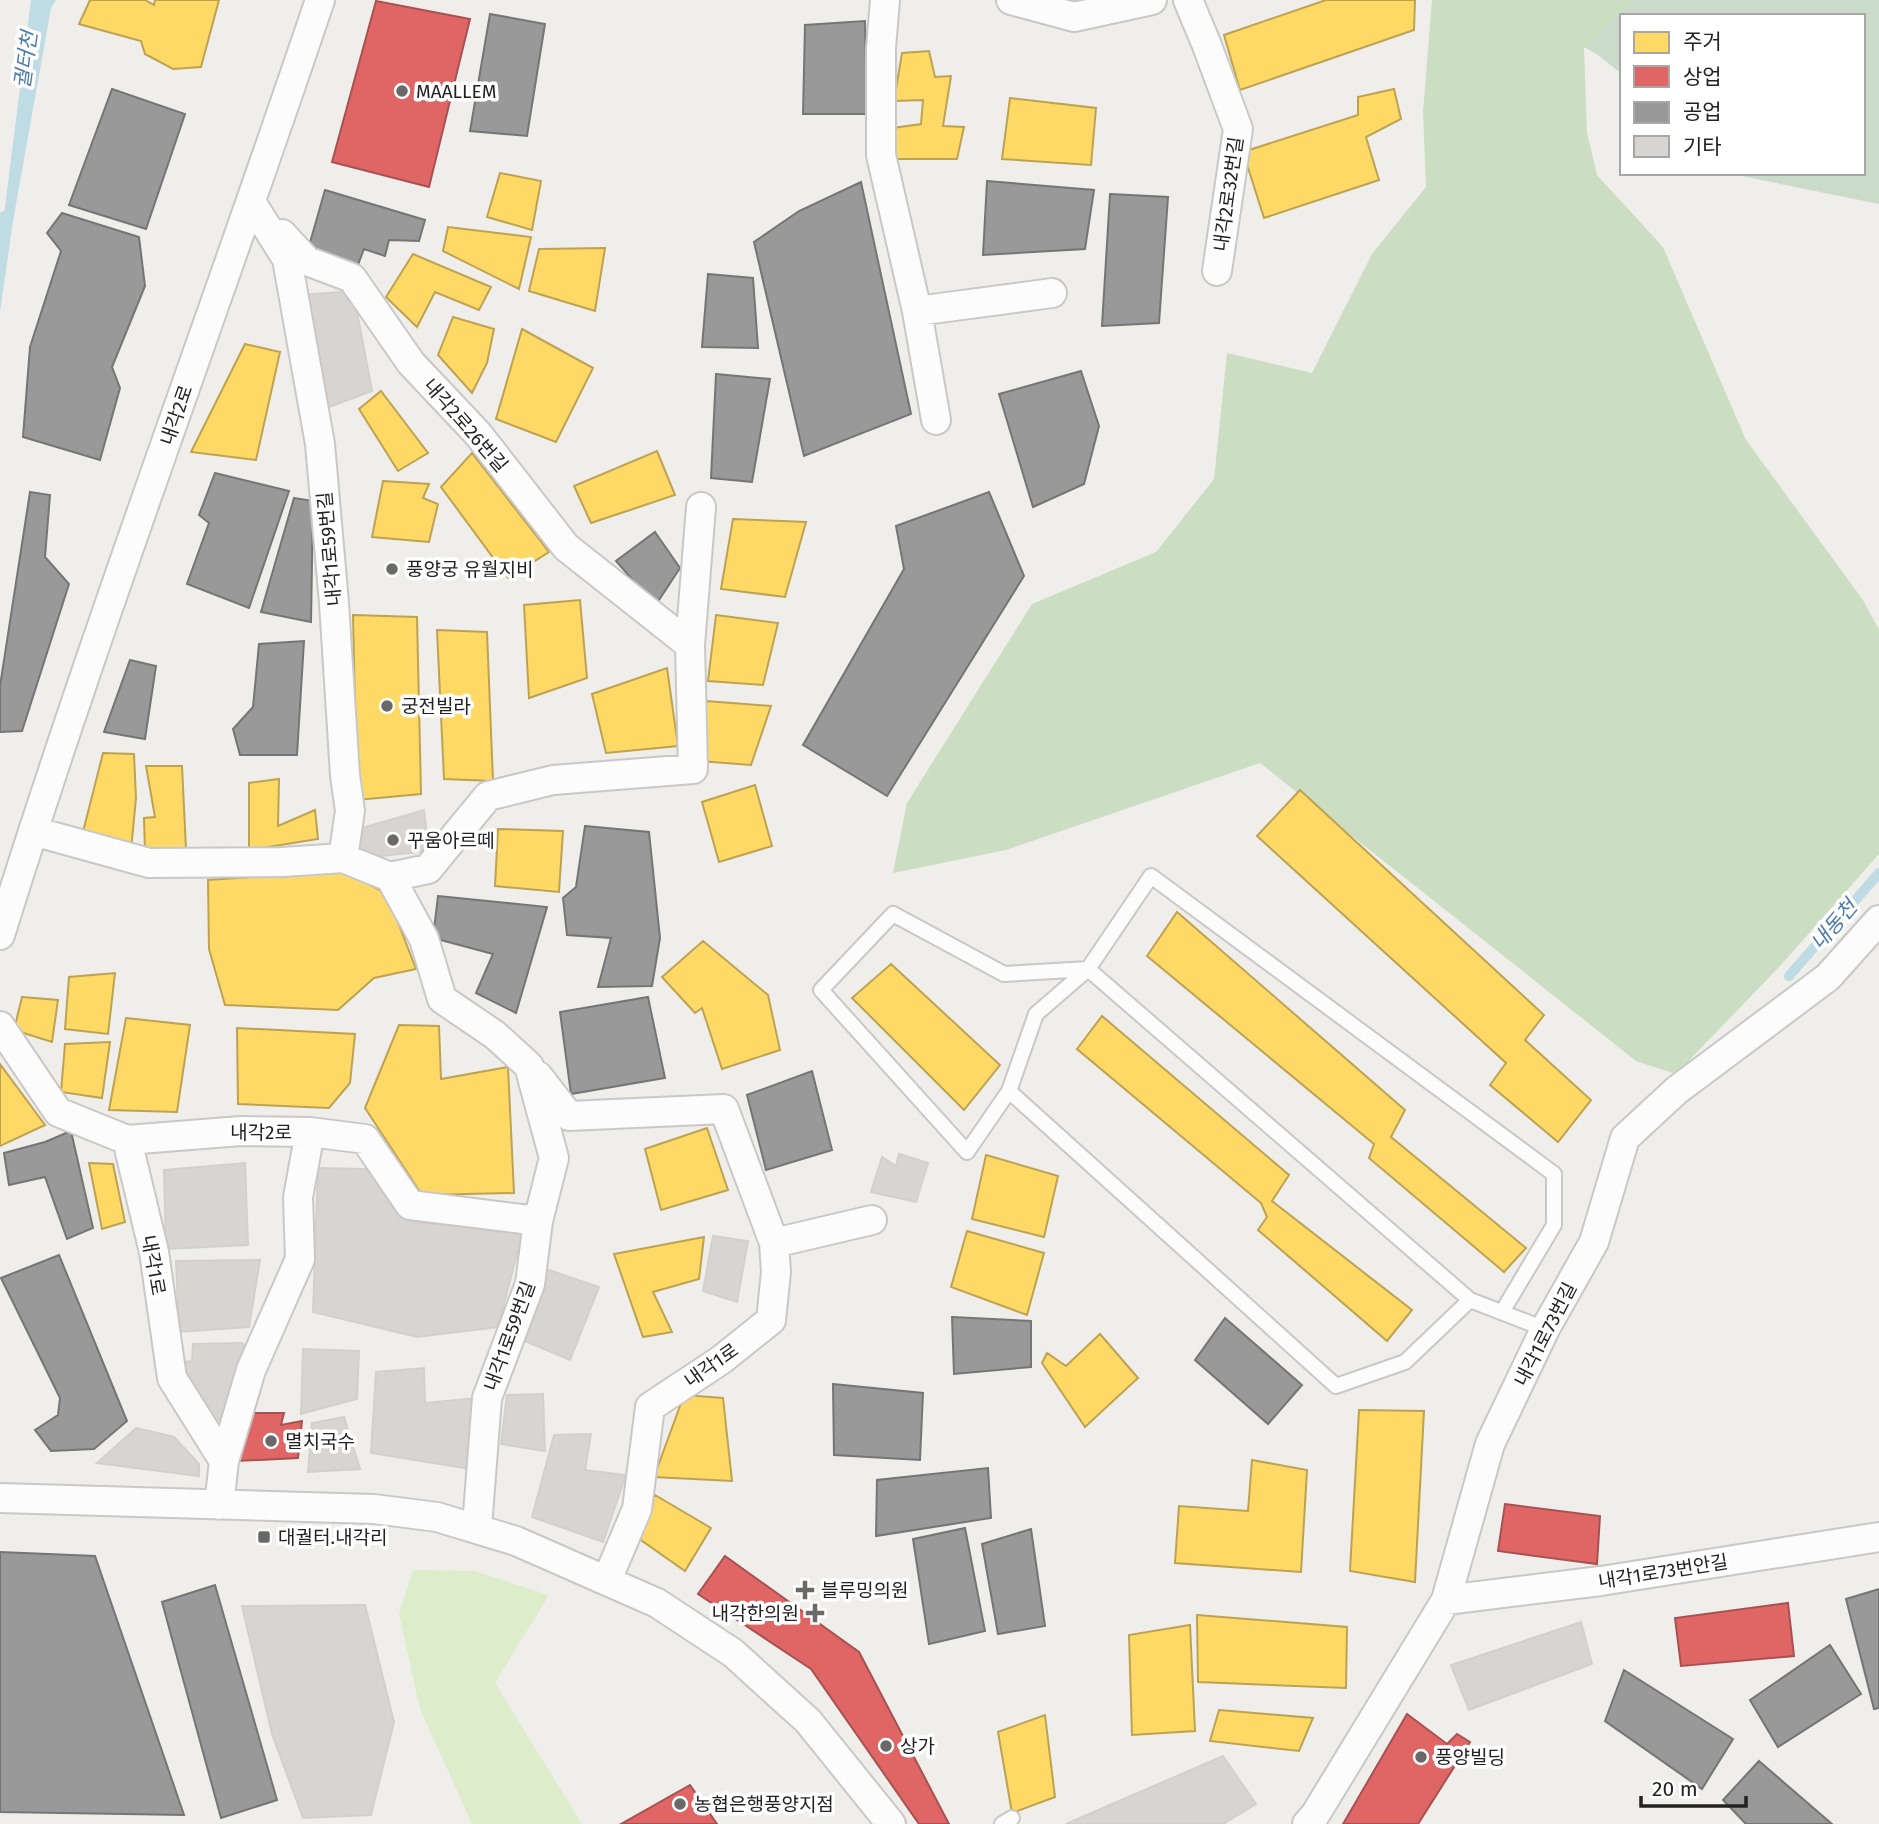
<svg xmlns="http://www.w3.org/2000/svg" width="1879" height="1824" font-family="'Fira Sans','Noto Sans KR',sans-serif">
<rect width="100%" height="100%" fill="#f0eeeb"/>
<path fill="#ddeccb" d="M413 1570 475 1571 549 1595 495 1683 582 1824H472L420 1709 399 1614Z"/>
<path fill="#cbdec1" d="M1432 0H1633L1584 48 1587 133 1597 175 1663 247 1746 440 1863 600 1879 630V854L1781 965 1676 1074 1636 1061 1260 763 1006 850 893 873 907 803 1032 604 1156 552 1214 479 1227 353 1312 373 1372 254 1426 187 1423 112Z"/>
<path fill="#cadbca" d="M1633 0H1879V204L1727 173H1863V16H1622V74L1598 55 1584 47Z"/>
<path fill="#bfdbe3" d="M31 0H56L51 8 13 221 0 312V247Z"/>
<path fill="#ffd966" stroke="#bda252" stroke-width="2" d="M90 0H145L154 5 155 0H219L201 67 173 69 145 54 141 41 79 24Z
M1415 0 1414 30 1240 90 1224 35 1326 0Z
M929 51 935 77 951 76 943 126 964 127 957 159H891L893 128 921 124 923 100 894 101 902 53Z
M1394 89 1401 119 1366 137 1379 180 1264 218 1243 152 1358 115V97Z
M1010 98 1096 108 1091 165 1002 159Z
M500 173 541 181 532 230 487 217Z
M448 227 531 237 519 289 443 251Z
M605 248 595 311 529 291 539 249Z
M413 254 491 287 479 310 435 292 417 327 386 297Z
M453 317 494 329 487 363 472 393 438 355Z
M522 329 593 368 556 442 496 419Z
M245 344 280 352 256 460 191 452Z
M381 391 428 453 398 471 359 409Z
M657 451 675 495 591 523 574 486Z
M472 453 549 552 508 578 441 487Z
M383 481 429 484 423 498 438 504 429 542 372 537Z
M733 519 806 522 785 597 721 589Z
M580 600 587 678 529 698 524 605Z
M353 615 417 617 421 794 357 800Z
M716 615 778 623 763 685 708 681Z
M437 630 487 632 493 781 444 779Z
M667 668 678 746 606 753 592 694Z
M706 701 771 706 751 765 699 761Z
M103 753 134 754 136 798 131 850 83 832Z
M146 766H182L186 849 145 852 144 818 155 817Z
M279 779 278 826 315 810 318 839 249 850V783Z
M755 785 772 846 719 862 702 802Z
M1300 790 1544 1015 1525 1040 1591 1100 1558 1142 1490 1085 1506 1063 1257 836Z
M498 829 563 831 559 892 495 886Z
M345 871 387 894 416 969 374 978 338 1010 225 1005 209 949 208 880Z
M1177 912 1405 1110 1391 1137 1526 1248 1504 1272 1369 1158 1374 1144 1147 956Z
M703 941 768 995 780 1050 722 1069 702 1008 695 1013 662 977Z
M891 964 1000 1065 964 1110 852 998Z
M115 973 108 1034 65 1029 69 977Z
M22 997 58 1000 52 1042 14 1030Z
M1102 1016 1289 1175 1272 1201 1412 1310 1387 1341 1258 1230 1267 1217 1261 1203 1077 1049Z
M126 1018 190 1025 177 1112 109 1110Z
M399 1025 439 1026 441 1079 508 1067 514 1193 422 1195 365 1108Z
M237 1028 355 1034 350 1083 329 1108 238 1104Z
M110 1042 102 1098 61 1092 65 1044Z
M0 1064 45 1125 0 1146Z
M707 1128 728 1190 661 1210 645 1149Z
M986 1155 1058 1176 1044 1237 972 1219Z
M89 1163 113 1164 125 1222 102 1229Z
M967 1231 1044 1253 1027 1315 951 1287Z
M704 1237 699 1279 653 1292 672 1332 643 1337 614 1254Z
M1100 1334 1138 1378 1085 1427 1042 1363 1047 1353 1066 1366Z
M684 1395 723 1398 732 1481 654 1477Z
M1359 1410 1424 1411 1415 1582 1350 1571Z
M1252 1460 1307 1470 1301 1572 1175 1563 1179 1506 1248 1511Z
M655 1495 711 1528 685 1571 628 1531Z
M1197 1615 1347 1627 1346 1688 1198 1682Z
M1190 1625 1195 1731 1132 1735 1129 1635Z
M1219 1710 1313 1718 1299 1751 1210 1741Z
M1045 1715 1055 1797 1012 1813 998 1732Z"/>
<path fill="#e06666" stroke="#a75252" stroke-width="2" d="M376 1 470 19 429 187 332 162Z
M247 1413H284L281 1425 302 1421 298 1458 237 1461Z
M1505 1504 1600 1516 1597 1564 1498 1551Z
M725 1556 859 1652 949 1824H919L811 1669 698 1594Z
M1788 1603 1794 1656 1681 1666 1675 1618Z
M1407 1714 1447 1744 1457 1734 1470 1742 1418 1824H1343Z
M690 1785 717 1824H621Z"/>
<path fill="#999" stroke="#757575" stroke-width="2" d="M490 14 545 24 527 136 470 131Z
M865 21 867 114H803L805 25Z
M112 89 185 114 146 229 69 205Z
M987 181 1094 190 1085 249 983 255Z
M861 182 911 414 804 456 754 242 799 211Z
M325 190 425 220 419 241 389 240 385 256 364 249 356 270 307 253Z
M1110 194 1168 197 1159 323 1102 326Z
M62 213 139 237 145 286 112 367 120 388 100 460 23 437 30 347 61 251 47 233Z
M708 274 753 278 758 348 702 347Z
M1081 371 1099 426 1084 484 1033 507 999 394Z
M716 374 770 379 752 482 711 478Z
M215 473 289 491 249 608 187 584 209 523 199 515Z
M30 492 50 495 45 557 69 584 22 731 0 732V686Z
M989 492 1024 576 887 796 803 745 904 569 896 526Z
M294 498 313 501 311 622 261 612Z
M655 532 680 568 655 606 616 561Z
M304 641 297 755H240L233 729 253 707 259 644Z
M130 660 156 666 145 739 104 732Z
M585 826 649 832 660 938 652 986 598 987 611 938 567 935 563 898 576 887Z
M438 896 547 907 516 1013 476 993 493 954 433 938Z
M648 997 665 1078 571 1094 560 1012Z
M812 1071 832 1150 766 1170 747 1095Z
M71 1131 93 1228 67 1239 45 1177 9 1185 4 1153 45 1142Z
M59 1255 127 1421 94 1449 51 1451 35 1430 58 1415 60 1398 1 1278Z
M952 1317 1031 1321V1367L954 1374Z
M1225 1318 1302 1385 1268 1424 1195 1360Z
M833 1384 923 1393 920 1460 834 1455Z
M988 1468 991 1518 876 1536 877 1480Z
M965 1528 985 1631 929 1644 913 1539Z
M1031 1529 1045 1626 998 1634 982 1544Z
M0 1552 95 1556 184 1815 0 1812Z
M215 1585 277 1800 221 1818 162 1602Z
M1879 1589V1708L1874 1709 1846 1599Z
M1830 1645 1861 1694 1778 1747 1750 1700Z
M1624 1670 1733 1739 1702 1789 1605 1721Z
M1759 1761 1832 1824H1746L1723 1800Z"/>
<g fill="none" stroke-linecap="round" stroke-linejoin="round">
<path stroke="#bfdbe3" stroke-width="10" d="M0 247 4 216
M1789 976 1879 873"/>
</g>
<path fill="#d7d4d2" stroke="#d3d0cc" stroke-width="2" d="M353 291 372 391 321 410 302 295Z
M424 810 429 851 362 858 355 830Z
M899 1154 928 1163 916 1202 871 1192 882 1157 896 1166Z
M245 1163 248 1245 166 1249 164 1170Z
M318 1168 366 1169 415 1222 523 1231 498 1327 417 1337 313 1312Z
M713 1236 748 1241 737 1302 703 1291Z
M260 1260 249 1327 179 1332 176 1261Z
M546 1269 599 1287 570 1360 522 1340Z
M241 1343 249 1347 228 1418 207 1422 175 1363 192 1361 193 1344Z
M303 1349 359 1351 357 1399 301 1414Z
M424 1368 425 1403 476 1398 471 1469 371 1453 376 1372Z
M543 1394 545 1451 501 1444 507 1395Z
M344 1417 360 1469 308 1472 312 1423Z
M136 1428 174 1437 199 1464V1476L97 1463Z
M591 1434 585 1470 626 1475 603 1542 532 1517 554 1435Z
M365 1605 394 1722 371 1815 303 1818 272 1734 242 1606Z
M1581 1622 1592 1664 1469 1710 1451 1665Z
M1223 1756 1256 1804 1223 1824H1066Z"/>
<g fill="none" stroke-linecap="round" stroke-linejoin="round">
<defs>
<path id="service" d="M1009 1091 1036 1014 1088 969 1151 876 1554 1174V1225L1502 1312
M1470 1300 1405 1362 1336 1386 1009 1091 967 1152 821 990 893 914 1004 974 1088 969 1470 1300 1545 1329
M1002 1824 1012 1818"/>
<path id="minor" d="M885 0 881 48V155L917 311 936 420
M1011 0 1074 17 1152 0
M1188 0 1206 43 1238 129 1217 271
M251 202 287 259 320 444 334 603 345 775 350 811 343 858 390 877 424 939 442 999 495 1035 529 1066 554 1158 538 1221 530 1284 487 1398 477 1527
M282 234 307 261 352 278 411 363 478 434 566 547 690 645
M917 311 1052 293
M33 831 149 863 282 862 343 858
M390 877 428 869 488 796 553 780 693 769 690 645 701 507
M0 935C98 621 215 312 320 0
M0 1026 58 1112 127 1140 241 1131 310 1132 365 1139 410 1205 538 1221
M538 1076 569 1116 724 1109 774 1243
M127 1140 154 1252 172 1378 224 1461
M0 1498 374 1509 437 1517 516 1541 657 1603 733 1653 808 1721 891 1824
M219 1505 224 1461 251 1370 300 1259 298 1197 310 1132
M607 1580 637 1509 650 1407 721 1360 771 1320 776 1272 774 1243 872 1220
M1446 1600 1601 1581 1879 1537
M1307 1824 1315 1815 1446 1600 1490 1444 1545 1329 1594 1242 1625 1138 1677 1090 1828 977 1879 920"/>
</defs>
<use href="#service" stroke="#c9c8c7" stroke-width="18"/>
<use href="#minor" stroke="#c9c8c7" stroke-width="32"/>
<use href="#service" stroke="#fdfcfc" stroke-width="14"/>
<use href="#minor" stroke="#fdfcfc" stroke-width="28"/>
</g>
<g fill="#6a6968" stroke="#fff" stroke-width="2.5">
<circle cx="402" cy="91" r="7"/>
<circle cx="392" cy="569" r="7"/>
<circle cx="387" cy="706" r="7"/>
<circle cx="393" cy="840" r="7"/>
<circle cx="271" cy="1441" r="7"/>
<rect x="257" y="1530" width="14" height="14" rx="3.5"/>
<path d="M801.5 1579.5h7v7h7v7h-7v7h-7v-7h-7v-7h7z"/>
<path d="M811.5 1602.5h7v7h7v7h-7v7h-7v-7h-7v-7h7z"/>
<circle cx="886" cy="1746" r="7"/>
<circle cx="1421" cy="1757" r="7"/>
<circle cx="680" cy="1804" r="7"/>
</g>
<g text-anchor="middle" stroke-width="7" stroke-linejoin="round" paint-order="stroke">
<g font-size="19" fill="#222" stroke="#fff" text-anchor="start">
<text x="416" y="98">MAALLEM</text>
<text x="406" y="576">풍양궁 유월지비</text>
<text x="401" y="713">궁전빌라</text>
<text x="407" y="847">꾸움아르떼</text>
<text x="285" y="1448">멸치국수</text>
<text x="278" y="1544">대궐터.내각리</text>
<text x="821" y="1597">블루밍의원</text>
<text x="799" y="1620" text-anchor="end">내각한의원</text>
<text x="900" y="1753">상가</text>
<text x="1435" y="1764">풍양빌딩</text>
<text x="694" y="1811">농협은행풍양지점</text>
</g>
<g font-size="19" fill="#222" stroke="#fff">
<text transform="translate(1228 194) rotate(-82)" y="7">내각2로32번길</text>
<text transform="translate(176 415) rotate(-71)" y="7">내각2로</text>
<text transform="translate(466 425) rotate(49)" y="7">내각2로26번길</text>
<text transform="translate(329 549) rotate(-95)" y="7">내각1로59번길</text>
<text x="261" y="1139">내각2로</text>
<text transform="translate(154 1265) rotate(80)" y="7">내각1로</text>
<text transform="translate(1545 1334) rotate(-63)" y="7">내각1로73번길</text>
<text transform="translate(509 1336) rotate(-70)" y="7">내각1로59번길</text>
<text transform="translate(711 1365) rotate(-35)" y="7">내각1로</text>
<text transform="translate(1663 1571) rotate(-9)" y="7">내각1로73번안길</text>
</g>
<g font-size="21" font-style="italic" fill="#4a7aab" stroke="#fff">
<text transform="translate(26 60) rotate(-82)" y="7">궐터천</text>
<text transform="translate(1834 925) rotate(-49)" y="7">내동천</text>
</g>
</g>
<rect x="1620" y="14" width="245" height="161" fill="#ffffff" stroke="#a7a7a7" stroke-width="2"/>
<rect x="1634" y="32" width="35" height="21" fill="#ffd966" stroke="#a7a7a7" stroke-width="2"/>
<text x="1683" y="49" font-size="21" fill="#222222">주거</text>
<rect x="1634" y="66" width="35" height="21" fill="#e06666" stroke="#a7a7a7" stroke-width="2"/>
<text x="1683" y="84" font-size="21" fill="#222222">상업</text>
<rect x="1634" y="102" width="35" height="21" fill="#999999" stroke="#a7a7a7" stroke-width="2"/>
<text x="1683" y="119" font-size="21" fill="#222222">공업</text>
<rect x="1634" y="136" width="35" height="21" fill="#d7d4d2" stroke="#a7a7a7" stroke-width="2"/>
<text x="1683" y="154" font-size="21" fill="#222222">기타</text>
<path d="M1641 1796v10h105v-10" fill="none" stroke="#222222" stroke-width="3.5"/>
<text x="1652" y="1796" font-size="21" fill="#222222" stroke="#ffffff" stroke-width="5" paint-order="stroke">20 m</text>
</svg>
